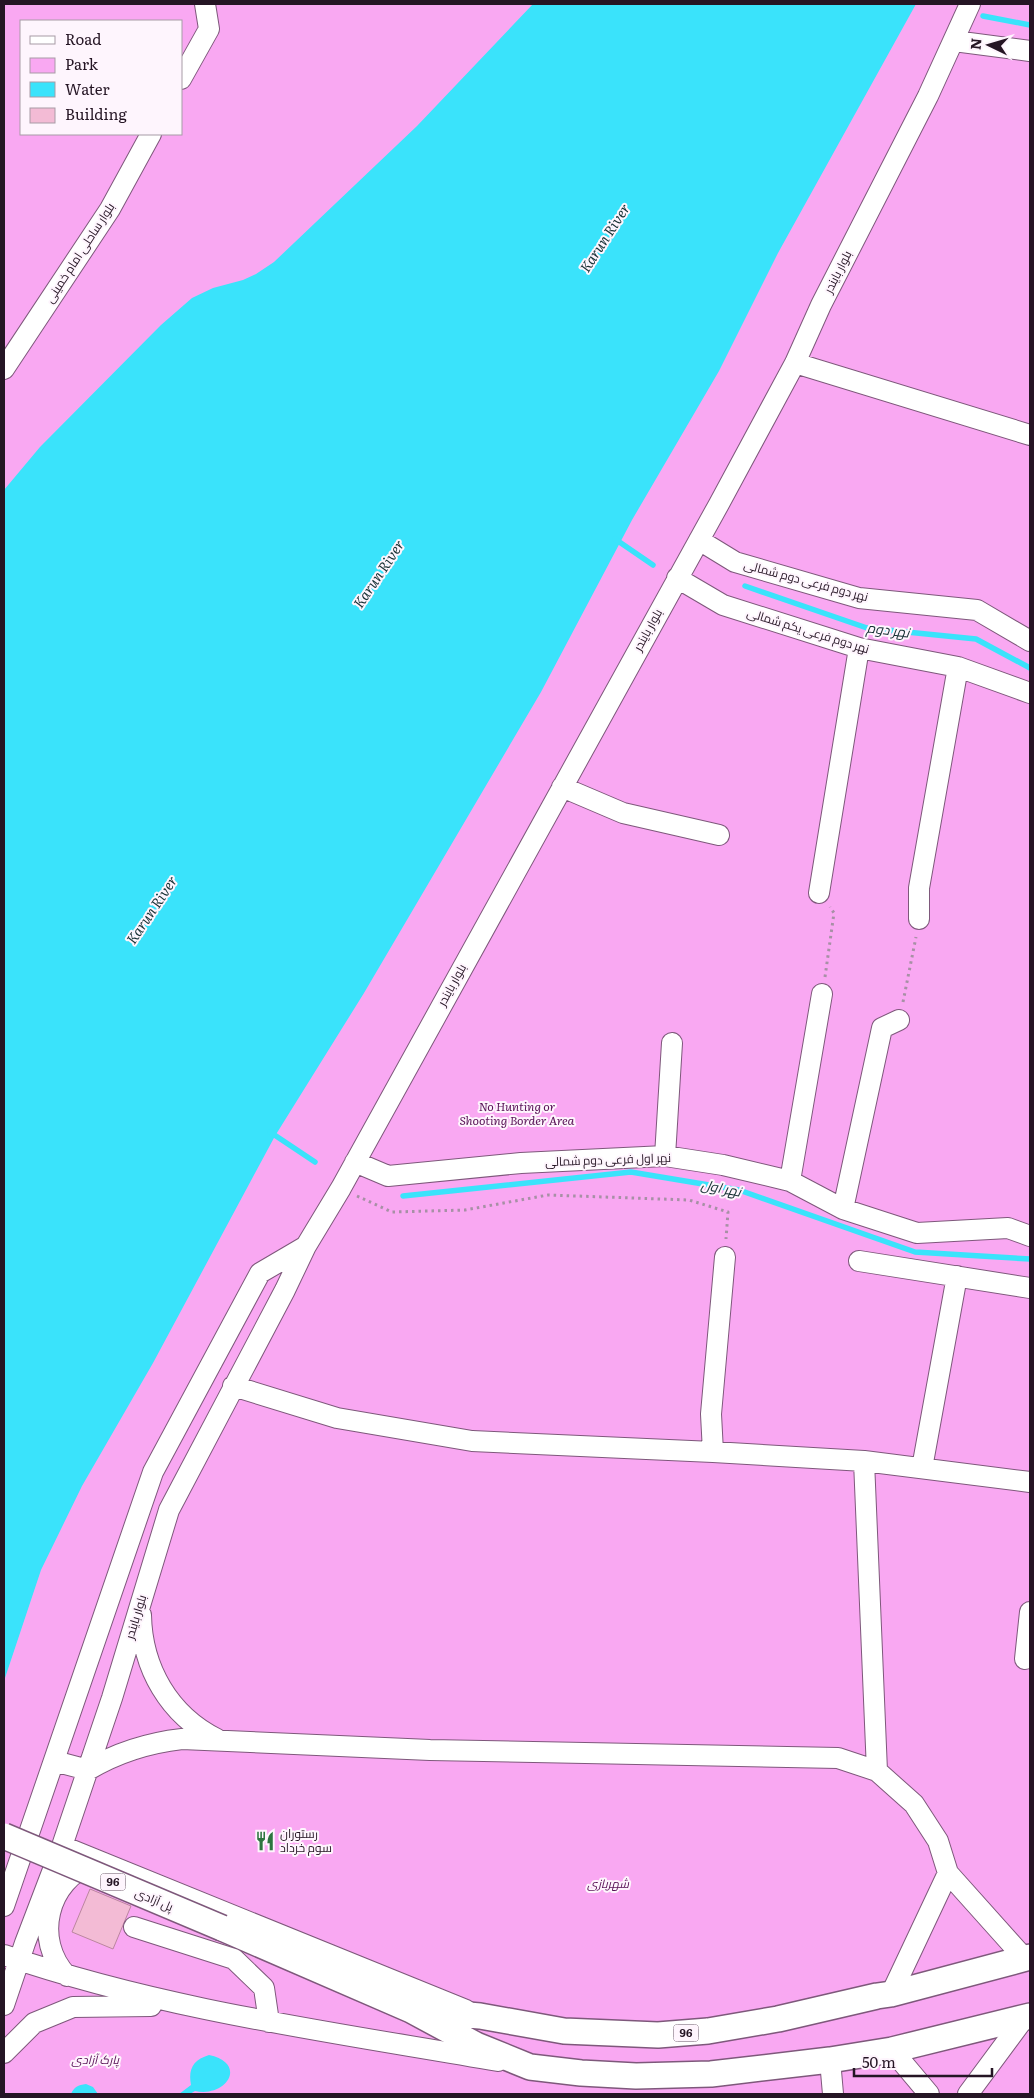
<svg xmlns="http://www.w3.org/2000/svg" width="1034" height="2098" font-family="Literata,Cairo,serif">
<rect width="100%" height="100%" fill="#fce1f9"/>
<path fill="#f9a8f2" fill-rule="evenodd" d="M4 4H1030V2094H4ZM21 21H181V134H21Z"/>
<path fill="#3ae3fb" d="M533 4H916L778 253 719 371 632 520 541 692 364 993 275 1136 153 1363 82 1486 41 1570 4 1681V490L40 447 161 325 192 298 213 288 243 280 256 274 274 262 417 126Z
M209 2055C248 2063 227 2098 195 2091L190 2094H179L191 2085C188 2069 193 2060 209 2055Z
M86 2084 93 2087 98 2094H71C74 2087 78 2085 86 2084Z"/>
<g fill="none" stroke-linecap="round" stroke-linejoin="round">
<path stroke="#3ae3fb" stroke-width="5.5" d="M983 16 1030 25
M615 539 653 565
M745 586 867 628 976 639 1030 668
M270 1132 315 1162
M403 1196 631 1172 739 1190 915 1252 1030 1259"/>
</g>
<path fill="#f3bbd5" stroke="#bb869f" d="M90 1889 131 1906 113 1949 72 1932Z"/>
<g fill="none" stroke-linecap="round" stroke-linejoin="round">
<defs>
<path id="minor" d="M954 41 1030 51
M181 79 209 29 205 4
M795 363 1030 435
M4 369 110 209 151 134
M699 540 735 562 859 598 977 610 1030 641
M677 578 723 605 859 648 958 667 1030 693
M562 787 623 813 719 835
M819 893 859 648
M919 919V888L958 667
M665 1156 672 1043
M355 1162 388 1176 521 1163 665 1156 723 1165 790 1181 843 1209 917 1233 1008 1228 1030 1236
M790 1181 822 994
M843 1209 882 1028 899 1020
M859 1261 1030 1288
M233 1386 337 1418 472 1441 713 1452 864 1461 1030 1482
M713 1452 711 1414 725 1257
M864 1461 877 1771
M922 1468 957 1276
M141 1615C142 1668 169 1715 217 1739
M1025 1659 1030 1612
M54 1761 88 1770C118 1752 147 1743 182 1739L430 1750 838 1758 877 1771 914 1804 938 1841 948 1873 1025 1959
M62 1846 466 2010
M4 1906 153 1472 260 1273 306 1246
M134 1927 234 1959 264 1988 269 2022
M4 1955C164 2010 332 2032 498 2061
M67 1976C33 1940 47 1880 94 1863
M891 1994 948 1873
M4 2005 25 1943 62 1846 112 1698 169 1510 285 1290 306 1246 341 1188 719 504 795 363 821 305 928 96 970 4
M892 2050 929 2094
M4 2053 34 2023 73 2007 151 2006
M830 2060 833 2094
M968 2094 1025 2017"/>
<path id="major" d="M222 1928 411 2010 476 2045 530 2067 581 2073 636 2076 711 2074 830 2060 892 2050 1030 2016
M421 2011 480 2016 564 2031 658 2035 708 2031 778 2019 877 1996 891 1994 1030 1957"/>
</defs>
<use href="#minor" stroke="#7e587b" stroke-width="22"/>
<use href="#major" stroke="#7e587b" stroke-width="28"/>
<path stroke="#a790a5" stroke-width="3" stroke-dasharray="2.5 4" stroke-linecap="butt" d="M825 977 834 913 830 907
M903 1002 916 937
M357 1196 392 1212 465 1210 548 1195 689 1200 728 1212 726 1239"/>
<use href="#minor" stroke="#fff" stroke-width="20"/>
<use href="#major" stroke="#fff" stroke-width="25"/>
<defs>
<path id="major-bridge" d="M4 1836 222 1928"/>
</defs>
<use href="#major-bridge" stroke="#7e587b" stroke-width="28" stroke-linecap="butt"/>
<use href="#major-bridge" stroke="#fff" stroke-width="25"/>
</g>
<defs>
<symbol id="restaurant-bare" viewBox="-9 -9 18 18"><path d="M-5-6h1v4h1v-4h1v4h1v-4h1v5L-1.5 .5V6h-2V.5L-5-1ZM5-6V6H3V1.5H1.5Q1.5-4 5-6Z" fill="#2e7440" stroke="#fef5fd" stroke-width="2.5" paint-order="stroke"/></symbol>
</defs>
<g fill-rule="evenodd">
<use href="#restaurant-bare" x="251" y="1827" width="28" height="28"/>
</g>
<g text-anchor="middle" stroke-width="4" stroke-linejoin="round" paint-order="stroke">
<g fill="#fef5fd" stroke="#665865" stroke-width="1">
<rect x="100.5" y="1873.5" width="25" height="17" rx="4"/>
<rect x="673.5" y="2024.5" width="25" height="17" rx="4"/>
</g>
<g font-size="11" font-weight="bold" fill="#251524">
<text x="113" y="1886">96</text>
<text x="686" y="2037">96</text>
</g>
<g font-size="12" fill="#251524" stroke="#fef5fd">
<text transform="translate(80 253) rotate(-57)" y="4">بلوار ساحلی امام خمینی</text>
<text transform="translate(838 272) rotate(-63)" y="4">بلوار بایندر</text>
<text transform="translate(806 581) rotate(15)" y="4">نهر دوم فرعی دوم شمالی</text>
<text transform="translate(648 630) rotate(-61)" y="4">بلوار بایندر</text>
<text transform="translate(808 631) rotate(17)" y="4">نهر دوم فرعی یکم شمالی</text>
<text transform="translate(452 985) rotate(-61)" y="4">بلوار بایندر</text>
<text transform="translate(608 1160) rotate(-2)" y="4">نهر اول فرعی دوم شمالی</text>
<text transform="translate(136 1617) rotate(-73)" y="4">بلوار بایندر</text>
<text transform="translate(154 1900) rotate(23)" y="4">پل آزادی</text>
</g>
<g font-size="12" font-style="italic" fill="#591257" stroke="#fef5fd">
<text x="517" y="1111">No Hunting or<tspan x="517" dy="14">Shooting Border Area</tspan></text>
<text x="608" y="1888">شهربازی</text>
<text x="95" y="2064">پارک آزادی</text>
</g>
<g font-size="12" fill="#251524" stroke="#fef5fd" text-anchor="start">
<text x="280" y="1838">رستوران<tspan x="280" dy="14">سوم خرداد</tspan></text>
</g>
<g font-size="14" font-style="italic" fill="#173135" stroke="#fef5fd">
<text transform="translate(605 238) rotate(-57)" y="5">Karun River</text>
<text transform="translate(379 574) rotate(-56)" y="5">Karun River</text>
<text transform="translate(888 630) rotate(7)" y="5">نهر دوم</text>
<text transform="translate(152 910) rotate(-56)" y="5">Karun River</text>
<text transform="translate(721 1188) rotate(11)" y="5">نهر اول</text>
</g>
</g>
<rect width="1034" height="2098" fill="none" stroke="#251524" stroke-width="10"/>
<rect x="20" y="20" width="162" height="115" fill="#fef5fd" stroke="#a79ba6"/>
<rect x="30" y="36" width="25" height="8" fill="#ffffff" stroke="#a79ba6"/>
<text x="65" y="45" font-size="15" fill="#251524">Road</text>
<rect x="30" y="58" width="25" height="15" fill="#f9a8f2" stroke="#a79ba6"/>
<text x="65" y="70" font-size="15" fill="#251524">Park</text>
<rect x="30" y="82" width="25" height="15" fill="#3ae3fb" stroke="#a79ba6"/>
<text x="65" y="95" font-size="15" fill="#251524">Water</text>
<rect x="30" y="108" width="25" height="15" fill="#f3bbd5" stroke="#a79ba6"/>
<text x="65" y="120" font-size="15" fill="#251524">Building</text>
<g transform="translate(989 45) rotate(275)" stroke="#fef5fd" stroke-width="4" paint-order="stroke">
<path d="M0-4L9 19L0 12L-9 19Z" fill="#251524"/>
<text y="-8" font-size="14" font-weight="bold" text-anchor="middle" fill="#251524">N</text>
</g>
<path d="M854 2068v8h138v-8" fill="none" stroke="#251524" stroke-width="2.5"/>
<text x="862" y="2068" font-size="15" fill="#251524" stroke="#fef5fd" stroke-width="4" paint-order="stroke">50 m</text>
</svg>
